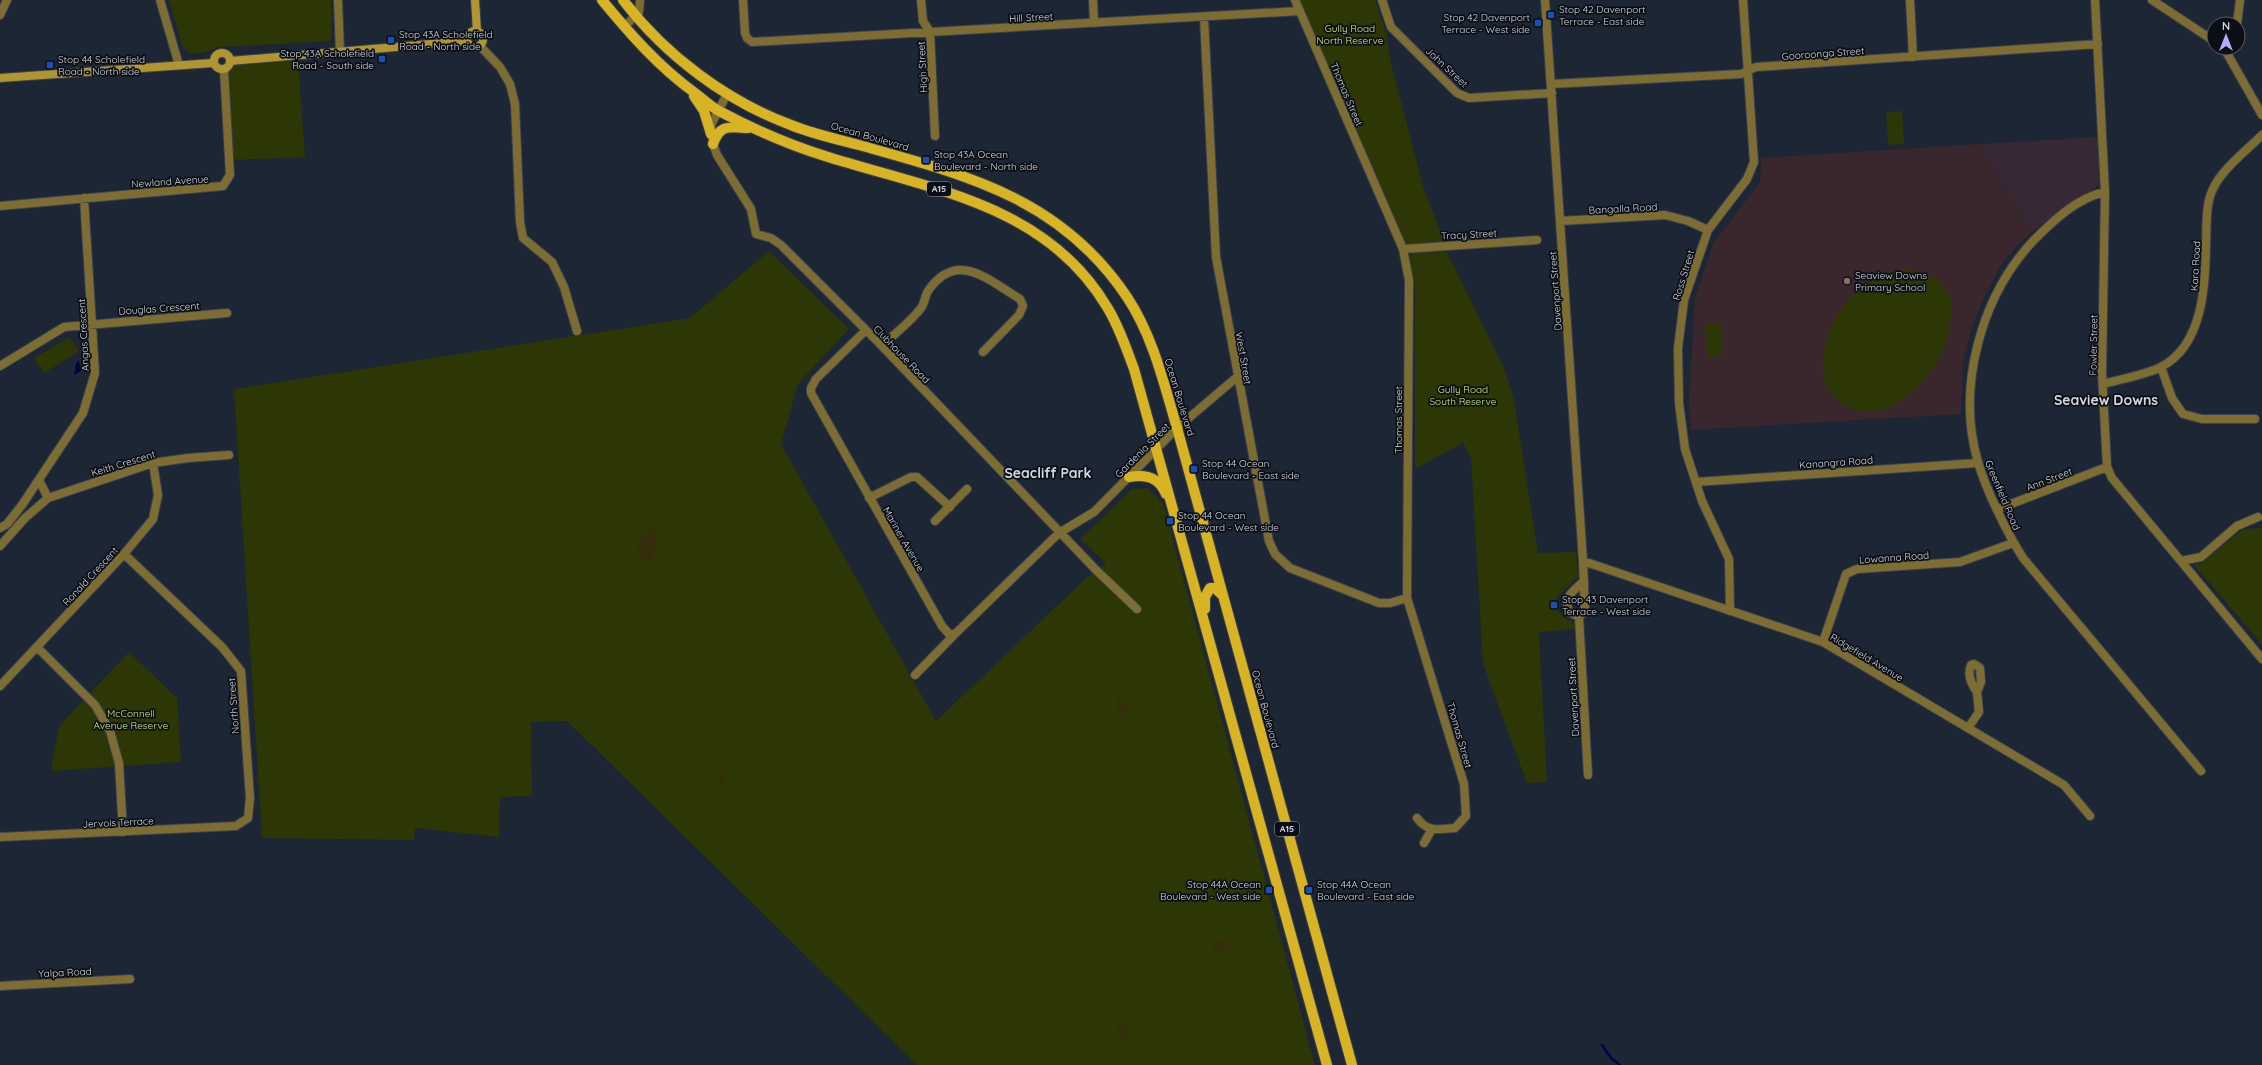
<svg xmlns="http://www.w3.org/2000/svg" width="2262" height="1065" font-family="Quicksand,sans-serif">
<rect width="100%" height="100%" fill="#1d2634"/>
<path fill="#362834" d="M2098 137 2099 185 2032 232 1980 144Z"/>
<path fill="#3a272d" d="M1980 144 2032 232 2018 244 2001 265 1985 296 1972 327 1963 361 1961 414 1691 430 1689 401 1695 298 1713 244 1760 182 1761 158Z"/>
<path fill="#2d3605" d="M169 0H331L332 37 330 41 220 47C208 50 195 59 183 48Z
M1300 0H1375L1386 32 1391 63 1423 186 1444 242 1405 244Z
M298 59 305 157 233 160 227 71 232 63Z
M1902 111 1904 144 1888 145 1886 112Z
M769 251 849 329 798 384 781 444 936 721 1084 580 1106 563 1080 539 1132 489 1148 488 1163 503 1315 1065H917L567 721 531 722 532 796 500 797 499 837 415 828 414 840 262 838 234 389 690 318Z
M1447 252 1504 368 1514 400 1538 553 1576 552 1578 577 1557 597V610L1567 620 1575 622 1576 629 1539 632 1547 782 1527 783 1483 664 1471 457 1463 443 1415 469V285L1410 259 1411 255 1414 253Z
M1904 269 1934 276C1939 283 1949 292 1952 300 1953 304 1951 311 1951 315 1950 353 1923 389 1890 407 1869 419 1832 407 1825 382 1820 367 1825 349 1828 335 1833 317 1857 287 1873 278 1882 273 1894 272 1904 269Z
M1706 323H1722V356L1707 357Z
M70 337 79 351 44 373 34 358Z
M2262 528V644L2194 565 2203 562 2243 529Z
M129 652 177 698 181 762 51 771 59 726Z"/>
<path fill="#352d0c" d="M648 529H651L656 534 654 555 649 561 641 560C634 553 641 534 648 529Z
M1122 698 1128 707 1124 715 1119 713 1116 699Z
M716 772 722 775 725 781 722 783 715 776Z
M1225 941 1229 942V950H1220L1217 954 1214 952 1213 942Z
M1123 1025 1130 1033V1036L1126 1039H1121L1116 1032 1118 1026Z"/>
<path fill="#000345" d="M79 361 81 371 74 375 76 363Z"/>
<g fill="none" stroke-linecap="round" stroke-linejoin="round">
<path stroke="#000345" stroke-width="2.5" d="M1602 1045 1611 1058 1620 1065"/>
<defs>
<path id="street" d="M160 0 179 65
M338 0 340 52
M743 0 745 33 747 38 752 42 1300 11
M921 0 923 21 930 32 935 136
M1093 0 1094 23
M1295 0 1403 249 1409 280 1407 598 1464 784 1466 816 1455 828C1438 829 1428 833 1417 818
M1382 0 1391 27 1457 93 1469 98 1552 93
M1545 0 1583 561 1585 611 1579 617
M1910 0 1913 57
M2095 0 2105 192 2102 373 2107 467 2112 478 2262 659
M2152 0 2214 41
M0 15 7 0
M1204 17 1216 257 1269 541 1275 554 1290 568 1379 603H1390L1407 598
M2237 24 2240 0
M624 27 639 12 640 0
M480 46 500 67 510 84 515 104 520 222 523 238 552 262 564 287 577 331
M2224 48 2262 115
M1551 84 1741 74 1756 67 2098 44
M727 94 711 125 713 144 717 155 751 209 756 234 771 238 781 245 882 346 1096 570 1137 609
M2105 192C2077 198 2054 220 2034 240 1981 296 1956 387 1978 462 1986 490 2007 533 2023 558L2201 771
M0 206 223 186 230 175 224 70
M1560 221 1665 215 1688 221 1708 230
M1403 249 1537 240
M865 331 816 379 811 388V393L942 626 949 634H955L1059 533 1094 512 1177 428 1237 377
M882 346C894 334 911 322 921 308 925 303 925 295 928 291 957 249 988 280 1020 299L1023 306 1019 315 983 352
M0 366 64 327 227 313
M2161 367 2172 398 2183 414 2202 419H2255
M2103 384C2120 379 2146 375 2161 367 2204 345 2205 284 2206 244 2207 226 2205 205 2213 189 2221 170 2247 150 2262 135
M39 480 48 498
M1696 482 1978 463
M869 498 911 477H917L950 507
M1998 509 2107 467
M935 521 967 489
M0 528 7 524 22 505 83 413 95 373 84 198
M0 546 25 518 48 498 153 463 188 458 229 455
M1583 561 1823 642 2064 785 2090 816
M2181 561 2201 557 2237 526 2258 517
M1584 581C1573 591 1563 597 1569 612L1579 617 1588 775
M1730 611 1729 559 1702 501 1685 449 1679 403 1678 348 1684 300 1708 230 1747 179 1754 162 1743 0
M1823 642 1846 574 1857 569 1960 562 2013 543
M38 648 95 705 110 731 119 763 123 832
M915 675 955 634
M0 686 124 554 153 519 158 495 153 463
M1968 728 1979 712 1977 692 1981 682 1980 668 1974 664 1971 665C1967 675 1971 684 1977 692
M0 837 236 826 248 818 250 798 241 671 222 647 124 554
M1424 843 1432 829
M0 986 130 979"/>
<path id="secondary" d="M475 0 477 31
M467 39a8 8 0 1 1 16 0a8 8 0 1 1-16 0Z
M214 61a8 8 0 1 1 16 0a8 8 0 1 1-16 0Z
M230 61 467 41
M0 78 213 63"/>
<path id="primary" d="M602 0C630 34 659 67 695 93 703 99 711 107 719 111 753 129 789 145 825 156 929 189 1046 204 1107 307 1119 326 1126 348 1134 369L1327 1065
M623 0C665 55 726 101 791 125 813 134 836 139 859 145 966 175 1061 198 1127 297 1153 336 1164 384 1177 428L1352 1065
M694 96 704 111 711 134
M713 144C720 124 729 127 748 128
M1129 477C1146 474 1159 477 1166 494
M1205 609V597L1210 588H1215L1221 594"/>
</defs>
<use href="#street" stroke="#3a4250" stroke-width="10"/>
<use href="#secondary" stroke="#3a4250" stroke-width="10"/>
<use href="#primary" stroke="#3a4250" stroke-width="12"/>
<use href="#street" stroke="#7e6d33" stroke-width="8"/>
<use href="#secondary" stroke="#b19530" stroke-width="8"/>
<use href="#primary" stroke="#d8b324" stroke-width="10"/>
</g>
<g fill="#1a4fb4" stroke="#0b0f15" stroke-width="1.5">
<rect x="1547" y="11" width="8" height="8" rx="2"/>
<rect x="1534" y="19" width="8" height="8" rx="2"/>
<rect x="387" y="36" width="8" height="8" rx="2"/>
<rect x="378" y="55" width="8" height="8" rx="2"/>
<rect x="46" y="61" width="8" height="8" rx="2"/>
<rect x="922" y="156" width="8" height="8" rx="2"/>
<rect x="1190" y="465" width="8" height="8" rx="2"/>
<rect x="1166" y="517" width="8" height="8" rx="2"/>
<rect x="1550" y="601" width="8" height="8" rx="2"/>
<rect x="1265" y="886" width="8" height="8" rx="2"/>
<rect x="1305" y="886" width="8" height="8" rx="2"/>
</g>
<circle fill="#8d6e63" stroke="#0b0f15" stroke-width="1.5" cx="1847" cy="281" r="4"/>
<g text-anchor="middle" stroke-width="3.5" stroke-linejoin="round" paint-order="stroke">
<g fill="#0b0f15" stroke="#969ba3" stroke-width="1">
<rect x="927" y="182" width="24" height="14" rx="3"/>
<rect x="1275" y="822" width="24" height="14" rx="3"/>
</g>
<g font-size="9" font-weight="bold" fill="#d1d7e0">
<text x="939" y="192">A15</text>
<text x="1287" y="832">A15</text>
</g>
<g font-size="10" fill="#d1d7e0" stroke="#0b0f15" text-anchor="start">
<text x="1559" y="13">Stop 42 Davenport<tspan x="1559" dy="12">Terrace - East side</tspan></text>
<text x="1530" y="21" text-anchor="end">Stop 42 Davenport<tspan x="1530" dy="12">Terrace - West side</tspan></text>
<text x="399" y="38">Stop 43A Scholefield<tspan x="399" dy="12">Road - North side</tspan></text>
<text x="374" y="57" text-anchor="end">Stop 43A Scholefield<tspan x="374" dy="12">Road - South side</tspan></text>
<text x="58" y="63">Stop 44 Scholefield<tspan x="58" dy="12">Road - North side</tspan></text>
<text x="934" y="158">Stop 43A Ocean<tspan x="934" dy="12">Boulevard - North side</tspan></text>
<text x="1855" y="279">Seaview Downs<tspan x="1855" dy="12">Primary School</tspan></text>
<text x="1202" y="467">Stop 44 Ocean<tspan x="1202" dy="12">Boulevard - East side</tspan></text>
<text x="1178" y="519">Stop 44 Ocean<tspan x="1178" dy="12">Boulevard - West side</tspan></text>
<text x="1562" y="603">Stop 43 Davenport<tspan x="1562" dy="12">Terrace - West side</tspan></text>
<text x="1261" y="888" text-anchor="end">Stop 44A Ocean<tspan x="1261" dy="12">Boulevard - West side</tspan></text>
<text x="1317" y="888">Stop 44A Ocean<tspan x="1317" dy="12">Boulevard - East side</tspan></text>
</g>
<g font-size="10" fill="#d1d7e0" stroke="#0b0f15">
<text transform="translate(1031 17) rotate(-3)" y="4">Hill Street</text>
<text transform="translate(1823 53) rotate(-4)" y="4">Gooroonga Street</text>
<text transform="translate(922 67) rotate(-93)" y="4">High Street</text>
<text transform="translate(1447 67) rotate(43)" y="4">John Street</text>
<text transform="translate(1347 94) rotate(67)" y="4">Thomas Street</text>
<text transform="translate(870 136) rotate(16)" y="4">Ocean Boulevard</text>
<text transform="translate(170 181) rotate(-4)" y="4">Newland Avenue</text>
<text transform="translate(1623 208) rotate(-3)" y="4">Bangalla Road</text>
<text transform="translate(1469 234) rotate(-3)" y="4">Tracy Street</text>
<text transform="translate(2195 266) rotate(-87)" y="4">Kara Road</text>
<text transform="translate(1683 275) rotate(-73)" y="4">Ross Street</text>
<text transform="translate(1555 291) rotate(-94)" y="4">Davenport Street</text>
<text transform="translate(159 308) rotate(-4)" y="4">Douglas Crescent</text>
<text transform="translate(83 335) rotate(-93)" y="4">Angas Crescent</text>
<text transform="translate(2093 345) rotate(-89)" y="4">Fowler Street</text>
<text transform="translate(902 354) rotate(46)" y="4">Clubhouse Road</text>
<text transform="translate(1244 358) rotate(80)" y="4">West Street</text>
<text transform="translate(1180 397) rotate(73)" y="4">Ocean Boulevard</text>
<text transform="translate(1398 420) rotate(-90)" y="4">Thomas Street</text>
<text transform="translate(1142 450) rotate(-45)" y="4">Gardenia Street</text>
<text transform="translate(1836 462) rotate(-4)" y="4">Kanangra Road</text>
<text transform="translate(123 463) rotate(-17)" y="4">Keith Crescent</text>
<text transform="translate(2049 479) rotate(-21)" y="4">Ann Street</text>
<text transform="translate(2003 495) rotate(67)" y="4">Greenfield Road</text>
<text transform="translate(904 539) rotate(60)" y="4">Mariner Avenue</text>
<text transform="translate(1894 557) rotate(-4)" y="4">Lowanna Road</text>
<text transform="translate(90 576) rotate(-47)" y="4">Ronald Crescent</text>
<text transform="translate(1867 657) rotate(31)" y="4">Ridgefield Avenue</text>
<text transform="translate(1573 697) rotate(-93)" y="4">Davenport Street</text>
<text transform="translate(233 706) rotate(-94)" y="4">North Street</text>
<text transform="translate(1266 709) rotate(75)" y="4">Ocean Boulevard</text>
<text transform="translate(1460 735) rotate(74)" y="4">Thomas Street</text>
<text transform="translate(118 822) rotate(-3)" y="4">Jervois Terrace</text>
<text transform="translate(65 972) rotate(-3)" y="4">Yalpa Road</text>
</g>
<g font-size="10" fill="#d2ee78" stroke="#0b0f15">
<text x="1350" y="32">Gully Road<tspan x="1350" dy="12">North Reserve</tspan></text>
<text x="1463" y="393">Gully Road<tspan x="1463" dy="12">South Reserve</tspan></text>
<text x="131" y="717">McConnell<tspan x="131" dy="12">Avenue Reserve</tspan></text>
</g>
<g font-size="14" font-weight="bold" fill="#d1d7e0" stroke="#0b0f15">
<text x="2106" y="405">Seaview Downs</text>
<text x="1048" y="478">Seacliff Park</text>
</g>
</g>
<g transform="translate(2226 36)"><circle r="19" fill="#0b0f15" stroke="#5a5f66"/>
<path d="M0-3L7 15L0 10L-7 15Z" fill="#b6acf8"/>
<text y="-6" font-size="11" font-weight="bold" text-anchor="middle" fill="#d1d7e0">N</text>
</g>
</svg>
